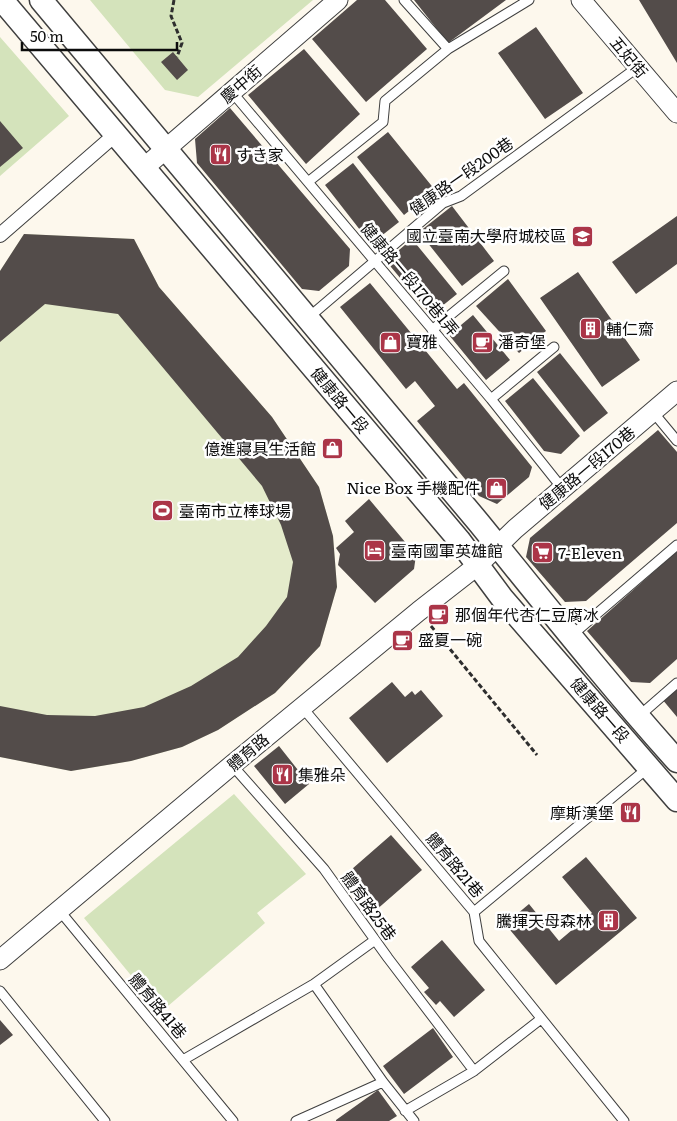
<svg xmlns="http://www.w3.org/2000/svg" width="677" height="1121" font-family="Literata,'Noto Sans TC','Noto Sans JP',serif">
<rect width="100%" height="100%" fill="#fdf8ed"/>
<path fill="#d4e3bb" d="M90 0H313L198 97 165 90Z
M0 37 69 116 0 176Z
M234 794 306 874 257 913 265 923 161 1012 84 918Z"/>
<path fill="#e4ebcb" d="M24 234 134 239 159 287 272 417 319 487 333 536 337 587 320 646 275 693 218 730 182 747 131 761 71 771 0 757V271Z"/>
<path fill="#534c4a" d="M357 0H385L427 49 366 102 312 39Z
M414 0H506L448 43Z
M639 0H677V63Z
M536 27 583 93 545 119 498 53Z
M304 49 360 114 306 164 248 95Z
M173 52 188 70 177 80 161 62Z
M230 108 350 249 349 266 319 291 302 289 197 163 195 139Z
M0 121 23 148 0 167Z
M388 132 435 190 404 215 357 157Z
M353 163 399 222 371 244 325 185Z
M452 206 494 261 462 286 419 232Z
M677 216V264L636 294 612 262Z
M24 234 134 239 159 287 272 417 319 487 333 536 337 587 320 646 275 693 218 730 182 747 131 761 71 771 0 757V706L47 715 95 716 144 707 191 686 238 657 266 626 287 597 293 562 281 525 262 486 118 314 45 304 0 342V271Z
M412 239 457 294 431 315 386 261Z
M578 272 640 360 602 387 540 298Z
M508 279 546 331 519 353 476 306Z
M370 283 457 389 464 383 532 467 529 477 497 504 479 496 417 421 435 406 415 381 406 389 340 307Z
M473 315 510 360 486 380 449 335Z
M560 353 608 413 584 432 537 372Z
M533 378 580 436 561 454 544 451 505 401Z
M658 430 677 452V523L586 601 565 602 526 557 530 538Z
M369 499 416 555 414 569 375 603 338 565 340 554 336 548 354 532 345 521Z
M677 551V659L650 683 631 682 587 631Z
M392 682 405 697 412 691 415 695 421 690 443 716 387 763 349 718Z
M677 687V717L662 699Z
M279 746 309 784 285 804 254 766Z
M391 835 422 870 375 911 344 876Z
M586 857 637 918 556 985 505 924 529 904 559 941 592 913 562 877Z
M442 940 485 990 454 1017 440 1001 436 1005 424 992 429 988 411 967Z
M0 1020 13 1035 0 1045Z
M433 1028 453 1057 404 1094 383 1066Z
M378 1090 397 1116 389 1121H336V1120Z"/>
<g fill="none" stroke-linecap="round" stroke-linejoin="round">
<defs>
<path id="service" d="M404 0 448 49
M232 92 491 399 562 488
M308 182 383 122 385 101 448 49 529 0
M308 318 443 203 461 196 638 67
M432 330 504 271
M491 399 554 347
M653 412 677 441
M572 635 677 545
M302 707 474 912 479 941 624 1121
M638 717 677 683
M232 765 324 869 388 958 474 1071
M59 910 233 1121
M474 912 649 767
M314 984 383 1082 414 1121
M0 991 105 1121
M183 1060 314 984 375 940
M405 1111 474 1071 541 1019
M296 1121 383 1082"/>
<path id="pedestrian" d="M0 235 116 134"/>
<path id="minor" d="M581 0 677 113
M145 167 338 0
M0 960 232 765 419 611 478 565 515 529 677 391"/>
<path id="tertiary" d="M2 0 459 540 502 598 677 800
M41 0 479 523C544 603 608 684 677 761"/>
</defs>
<use href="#service" stroke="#3f3f3f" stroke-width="11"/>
<use href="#pedestrian" stroke="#3f3f3f" stroke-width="16"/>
<use href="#minor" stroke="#3f3f3f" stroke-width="21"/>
<use href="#tertiary" stroke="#3f3f3f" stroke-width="25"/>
<path stroke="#2e2e2e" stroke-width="3" stroke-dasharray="5 2.5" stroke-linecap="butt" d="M174 0 171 16 182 43 177 57
M431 626 537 755"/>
<use href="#service" stroke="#fff" stroke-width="9"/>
<use href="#pedestrian" stroke="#fff" stroke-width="14"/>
<use href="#minor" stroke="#fff" stroke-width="19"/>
<use href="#tertiary" stroke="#fff" stroke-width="22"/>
</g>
<defs>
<symbol id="restaurant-square" viewBox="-11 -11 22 22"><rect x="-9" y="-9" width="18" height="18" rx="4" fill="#ab3548" stroke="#fff"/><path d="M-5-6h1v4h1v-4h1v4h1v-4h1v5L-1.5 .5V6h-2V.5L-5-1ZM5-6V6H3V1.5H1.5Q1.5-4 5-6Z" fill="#fff"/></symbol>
<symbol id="university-square" viewBox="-11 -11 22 22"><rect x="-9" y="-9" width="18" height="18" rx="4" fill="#ab3548" stroke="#fff"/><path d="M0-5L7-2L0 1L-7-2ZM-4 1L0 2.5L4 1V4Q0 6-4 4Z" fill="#fff"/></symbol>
<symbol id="building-square" viewBox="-11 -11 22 22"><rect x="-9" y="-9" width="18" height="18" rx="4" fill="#ab3548" stroke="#fff"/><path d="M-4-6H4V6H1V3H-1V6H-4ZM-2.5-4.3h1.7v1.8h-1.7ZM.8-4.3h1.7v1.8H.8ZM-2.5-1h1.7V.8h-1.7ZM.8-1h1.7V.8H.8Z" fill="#fff"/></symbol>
<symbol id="shop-square" viewBox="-11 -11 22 22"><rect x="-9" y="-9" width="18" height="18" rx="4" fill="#ab3548" stroke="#fff"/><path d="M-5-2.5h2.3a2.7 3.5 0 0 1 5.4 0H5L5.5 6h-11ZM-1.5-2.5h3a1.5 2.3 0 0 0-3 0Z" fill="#fff"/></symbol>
<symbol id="cafe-square" viewBox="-11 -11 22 22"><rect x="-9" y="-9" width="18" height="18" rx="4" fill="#ab3548" stroke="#fff"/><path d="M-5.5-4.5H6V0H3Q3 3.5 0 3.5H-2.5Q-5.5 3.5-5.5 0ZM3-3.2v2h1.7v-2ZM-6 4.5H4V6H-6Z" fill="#fff"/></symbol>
<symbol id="stadium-square" viewBox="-11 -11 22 22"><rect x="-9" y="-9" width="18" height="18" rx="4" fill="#ab3548" stroke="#fff"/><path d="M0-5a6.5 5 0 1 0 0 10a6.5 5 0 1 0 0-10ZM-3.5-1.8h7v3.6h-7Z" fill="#fff"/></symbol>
<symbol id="hotel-square" viewBox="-11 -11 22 22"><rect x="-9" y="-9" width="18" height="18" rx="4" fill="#ab3548" stroke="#fff"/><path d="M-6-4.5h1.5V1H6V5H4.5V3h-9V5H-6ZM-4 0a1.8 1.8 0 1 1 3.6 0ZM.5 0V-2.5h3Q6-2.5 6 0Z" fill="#fff"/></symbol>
<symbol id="supermarket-square" viewBox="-11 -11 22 22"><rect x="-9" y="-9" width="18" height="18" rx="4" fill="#ab3548" stroke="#fff"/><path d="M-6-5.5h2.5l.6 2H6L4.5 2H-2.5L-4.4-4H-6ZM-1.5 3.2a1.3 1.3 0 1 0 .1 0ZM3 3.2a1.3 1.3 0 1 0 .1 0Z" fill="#fff"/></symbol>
</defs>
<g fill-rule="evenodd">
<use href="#restaurant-square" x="208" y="142" width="25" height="25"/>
<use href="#university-square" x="570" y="224" width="25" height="25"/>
<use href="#building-square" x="578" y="316" width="25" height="25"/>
<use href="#shop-square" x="378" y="330" width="25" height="25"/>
<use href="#cafe-square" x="470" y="330" width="25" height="25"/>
<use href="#shop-square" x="320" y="436" width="25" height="25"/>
<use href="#shop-square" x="484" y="476" width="25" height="25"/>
<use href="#stadium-square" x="150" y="498" width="25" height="25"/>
<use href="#hotel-square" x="362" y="538" width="25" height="25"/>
<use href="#supermarket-square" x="530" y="540" width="25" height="25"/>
<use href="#cafe-square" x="426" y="602" width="25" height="25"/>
<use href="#cafe-square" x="390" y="628" width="25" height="25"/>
<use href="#restaurant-square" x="270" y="762" width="25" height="25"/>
<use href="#restaurant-square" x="618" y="800" width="25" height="25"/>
<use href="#building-square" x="596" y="908" width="25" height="25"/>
</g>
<g text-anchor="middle" stroke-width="5" stroke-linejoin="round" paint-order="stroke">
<g font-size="16" fill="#0c0c0c" stroke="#fff">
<text transform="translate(629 57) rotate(50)" y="6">五妃街</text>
<text transform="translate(241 84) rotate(-41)" y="6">慶中街</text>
<text transform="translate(461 176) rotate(-35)" y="6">健康路一段200巷</text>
<text transform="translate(410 279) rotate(50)" y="6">健康路一段170巷1弄</text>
<text transform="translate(340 400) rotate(50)" y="6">健康路一段</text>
<text transform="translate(587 468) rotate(-40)" y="6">健康路一段170巷</text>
<text transform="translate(600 710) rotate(49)" y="6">健康路一段</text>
<text transform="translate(248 752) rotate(-40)" y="6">體育路</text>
<text transform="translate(455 865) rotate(50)" y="6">體育路21巷</text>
<text transform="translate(369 906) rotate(54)" y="6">體育路25巷</text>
<text transform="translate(158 1006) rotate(50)" y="6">體育路41巷</text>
</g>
<g font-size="16" fill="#0c0c0c" stroke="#fff" text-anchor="start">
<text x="236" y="161">すき家</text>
<text x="566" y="242" text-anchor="end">國立臺南大學府城校區</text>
<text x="606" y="335">輔仁齋</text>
<text x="406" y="348">寶雅</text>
<text x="498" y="348">潘奇堡</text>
<text x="316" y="455" text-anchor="end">億進寢具生活館</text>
<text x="480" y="494" text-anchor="end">Nice Box 手機配件</text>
<text x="179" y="517">臺南市立棒球場</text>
<text x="391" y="557">臺南國軍英雄館</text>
<text x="558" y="559">7-Eleven</text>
<text x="455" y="621">那個年代杏仁豆腐冰</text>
<text x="418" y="646">盛夏一碗</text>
<text x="298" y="781">集雅朵</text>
<text x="614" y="819" text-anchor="end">摩斯漢堡</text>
<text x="592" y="927" text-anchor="end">騰揮天母森林</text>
</g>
</g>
<path d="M22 42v8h155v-8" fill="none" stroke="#0c0c0c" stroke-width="2.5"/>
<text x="30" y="42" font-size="15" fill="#0c0c0c" stroke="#ffffff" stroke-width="4" paint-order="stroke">50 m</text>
</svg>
